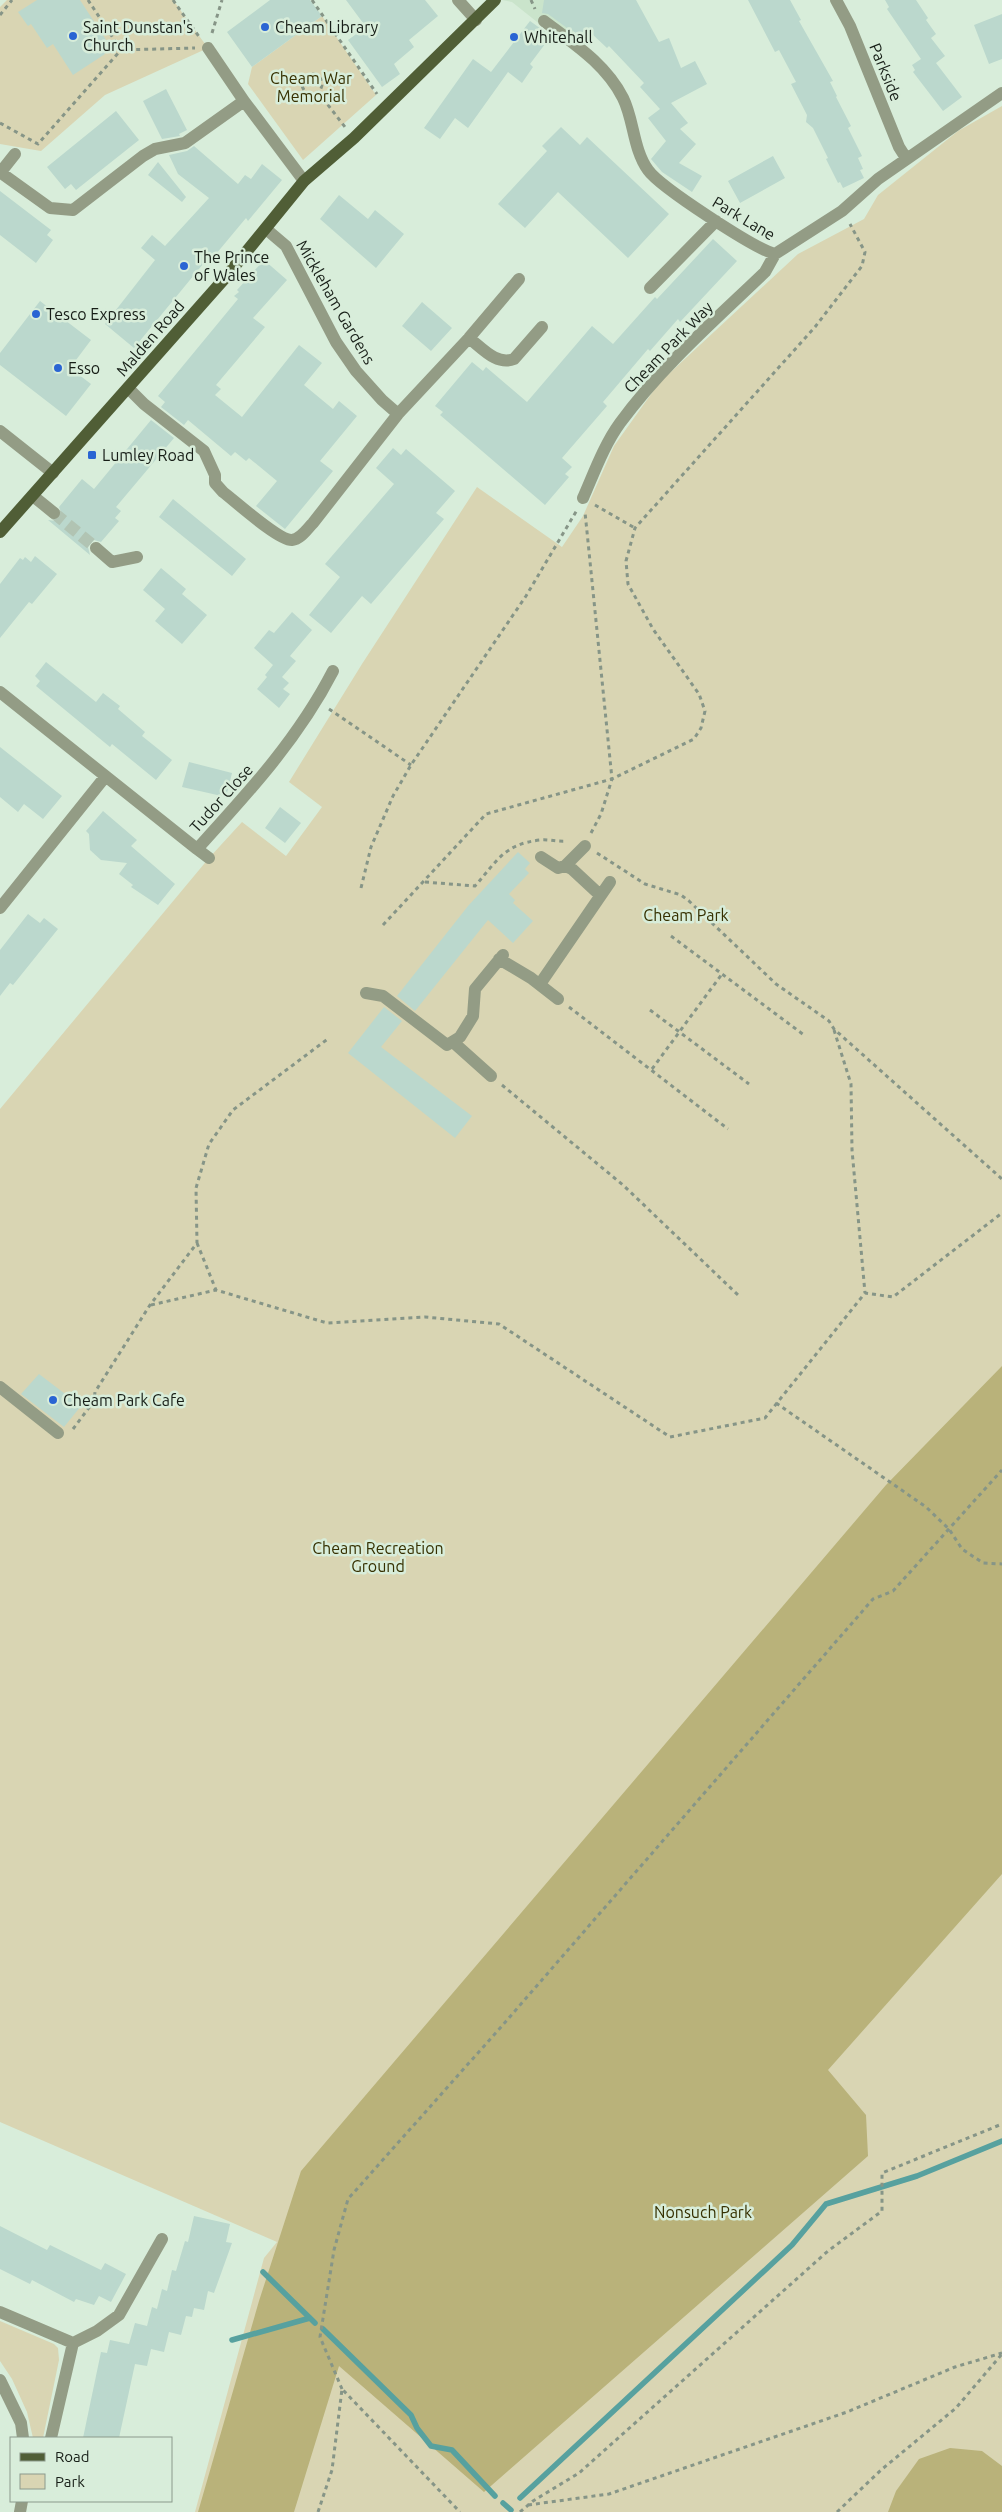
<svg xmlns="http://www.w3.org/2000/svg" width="1002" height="2512" font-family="Ubuntu,sans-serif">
<rect width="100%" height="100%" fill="#d8edda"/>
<path fill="#cae4cb" d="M502 0H633L616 9 576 53 512 2Z"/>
<path fill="#d9d5b3" d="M7 0H173L208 48 105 95 41 151 0 144V7Z
M322 16 376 95 303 160 248 84 252 67Z
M1002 106V2512H195L264 2258 277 2242 0 2122V1109L209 858 242 822 286 856 322 807 289 782 362 664 477 487 562 547 583 516 614 446 659 383 798 254 864 219 878 195 958 131Z
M0 2321 54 2344 58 2348 59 2360 43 2438H33L27 2412 12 2379 0 2361Z"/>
<path fill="#b9b27a" d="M1002 1366V1874L828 2070 866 2115 868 2156 484 2492 339 2366 294 2512H198L259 2301 301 2171 886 1485Z
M950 2448 982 2451 1002 2466V2512H888L896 2491 919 2459Z"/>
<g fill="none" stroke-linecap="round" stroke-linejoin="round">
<path stroke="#57a19f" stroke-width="5.5" d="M263 2272 315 2323
M323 2329 411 2415 417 2428 431 2446 452 2450 495 2496
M232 2340 310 2318
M520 2498 792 2245 826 2204 917 2176 1002 2141
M503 2503 511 2510"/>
</g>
<path fill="#bbd8cd" d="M37 0H80L110 46 103 51 105 54 73 75 53 44 47 48 31 24 28 26 18 12Z
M270 0H310L322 16 252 67 227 32Z
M346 0H425L438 16 409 40 414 47 394 64 400 74 382 87 348 40 366 27Z
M544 0H636L659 42 669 38 681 68 695 61 707 84 671 103 688 123 680 129 696 144 679 163 702 176 692 192 662 172 651 159 666 141 648 118 660 109 640 87 644 83 609 46 607 48 591 33 585 40 568 27 567 28 548 14 542 13Z
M748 0H790L801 20 799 21 833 81 830 82 837 96 836 97 851 126 848 128 862 156 858 158 863 169 860 170 864 178 843 188 840 182 838 183 826 159 828 158 813 128 806 122 807 115 791 84 796 82 779 50 775 52Z
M885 0H916L928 18 926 20 936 34 931 38 945 56 936 63 962 97 943 111 913 72 915 70 912 65 921 59 887 9 889 7Z
M1002 14V59L989 64 974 25Z
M530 21 551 36 530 64 533 67 522 83 508 72 468 128 455 118 440 139 424 128 473 59 491 72Z
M166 89 187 130 179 134 180 136 162 139 143 101Z
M116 111 139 140 76 190 71 184 65 189 47 167Z
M561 127 580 145 587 137 669 214 628 258 558 192 525 228 498 204 547 151 542 146Z
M194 146 238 184 245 175 251 179 262 164 282 180 248 221 246 218 211 260 208 258 134 348 105 324 155 260 141 248 152 235 165 246 209 198 178 174 169 155 187 151Z
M773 156 785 178 740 203 728 181Z
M158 162 186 197 182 202 148 175Z
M0 191 51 230 47 235 53 240 36 263 0 235Z
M339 195 368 219 375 210 404 234 376 268 320 219Z
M713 239 737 261 680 322 678 319 650 351 648 349 603 402 607 406 562 458 572 467 565 474 569 477 545 505 440 415 443 412 435 406 472 362 483 371 486 367 527 402 592 326 613 344 655 297 657 299Z
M264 260 287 280 253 318 265 327 216 385 221 389 215 395 242 417 299 345 322 363 304 385 333 409 339 401 357 416 320 461 333 471 285 529 256 506 277 481 249 458 246 461 235 452 231 456 188 420 184 425 161 407 165 402 158 396 238 299 234 296 239 292 237 290Z
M40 301 91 340 70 368 91 384 66 416 0 365V353Z
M422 302 452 328 431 351 402 326Z
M151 420 174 438 116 507 121 511 115 518 119 521 101 542 94 540 90 543 88 547 90 555 48 520 56 521 60 518 62 514 59 507 82 479 94 489Z
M393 448 401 455 406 449 455 491 436 513 444 519 371 604 362 596 331 633 309 615 340 577 325 564 394 484 376 468Z
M173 499 246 559 232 576 159 517Z
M35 556 57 574 32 604 29 602 0 638V584L20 558 23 560 25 557 31 562Z
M161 568 186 589 182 594 207 615 182 644 155 621 165 609 143 590Z
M292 612 312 630 290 656 296 661 282 677 289 683 283 689 290 694 279 708 257 689 267 677 265 675 273 665 254 648 269 630 274 633Z
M46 662 96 702 103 693 120 706 118 709 145 732 142 736 172 760 156 780 112 744 110 747 36 686 40 681 35 676Z
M0 747 62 796 43 819 24 804 18 812 0 797Z
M189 762 232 773 226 797 182 787Z
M280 807 301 823 285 843 265 828Z
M103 811 137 840 131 846 175 884 158 905 131 887 133 885 119 874 127 863 101 860 90 850 89 834 86 831Z
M518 852 530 863 525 869 529 873 509 894 515 900 513 903 533 921 513 943 488 920 415 1011 397 996 468 906Z
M28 914 40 923 44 918 58 929 13 985 10 983 0 996V950Z
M384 1007 402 1021 381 1047 472 1116 455 1138 348 1053Z
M39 1374 81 1406 64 1427 21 1394Z
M194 2216 230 2224 226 2242 232 2243 214 2293 208 2291 204 2310 194 2308 192 2317 186 2316 181 2335 169 2332 164 2352 151 2349 147 2366 135 2364 119 2438H83L101 2352 107 2353 110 2340 129 2344 135 2323 147 2326 152 2307 157 2309 162 2289 167 2291 172 2270 176 2271 185 2241 188 2242Z
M0 2226 47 2250 50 2245 101 2270 105 2263 126 2274 111 2302 99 2296 94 2305 76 2299 74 2302 32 2280 30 2284 0 2269Z"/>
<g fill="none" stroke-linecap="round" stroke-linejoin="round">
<path stroke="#b1c4b3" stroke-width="12" stroke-dasharray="12 6" stroke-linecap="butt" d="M54 513 96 548"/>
<path stroke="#869587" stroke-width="3" stroke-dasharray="4 4" stroke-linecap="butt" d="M88 0 121 50
M173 0 200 38
M312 0 377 94
M531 0 535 9
M0 15 12 0
M212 33 222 0
M302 84a10 10 0 1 1 20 0a10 10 0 1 1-20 0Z
M318 92 345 127
M0 123 38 144 121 50 195 48
M595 505 635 528
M329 709 411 765
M591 833 601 814 612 779 694 739 701 728 705 711 699 694 653 629 628 584 626 561 635 528 815 327 862 266 865 252 850 224
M597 853 645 884 681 895 689 901 776 984 829 1021 834 1029 1002 1179
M425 882 475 886C497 861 504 844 540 840 549 839 558 842 567 841
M361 888 371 847 393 796 411 765 526 596 577 510
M383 925 486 814 612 779 585 512
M671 936 804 1035
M569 1007 728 1129
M650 1010 749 1084
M834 1030 851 1084 852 1150 865 1293
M652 1069 722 974
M502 1085 623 1185 738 1295
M197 1243 216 1290 327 1323 425 1317 499 1324 670 1437 765 1418 865 1293 893 1297 1002 1213
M151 1305 216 1290
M776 1403 926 1507 949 1529 962 1549 983 1563 1002 1564
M73 1429 94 1401 95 1392 150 1305 197 1243 196 1188 209 1144 233 1110 329 1038
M342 2389 320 2337 334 2250 348 2199 501 2027 873 1599 893 1591 1002 1470
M528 2505 609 2494 847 2412 955 2367 1002 2353
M318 2512 332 2470 342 2389 460 2512
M520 2512 533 2501 579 2473 828 2251 882 2211V2173L1002 2124
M837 2512 881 2470 956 2408 1002 2354"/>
<path stroke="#939c85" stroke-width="12" d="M458 0 476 20
M836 0 850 26 899 147 906 158
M544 21C573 43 606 64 623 98 634 120 633 149 648 170 660 187 755 249 775 254L842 211 878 179 1002 93
M208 48 244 101 304 181
M0 172 50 208 73 210 143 156 155 149 185 143 244 101
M0 173 15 154
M650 288 716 221
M469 338C482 348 497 366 514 359L542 327
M128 388 144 404 204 451 215 475V483L223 492C235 501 279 541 292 540 301 539 307 529 313 523L398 414 382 400 356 371 336 342 286 246 266 229
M398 414 469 338 519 279
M0 431 53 473
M33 496 54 513
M583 498C594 473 604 445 620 423 661 367 715 320 765 272L775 254
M96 548 112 562 137 557
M0 692 197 849C248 793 298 739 333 671
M197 849 209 858
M541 857 558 868 565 866 585 846
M565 866 572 869 600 895
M0 908 105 777
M499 959 531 978 558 999
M540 984 610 882
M366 993 383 996 447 1045 460 1037 473 1016 475 989 503 955
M453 1042 491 1076
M0 1387 58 1433
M0 2312 73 2343 51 2438
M73 2343 97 2331 119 2315 162 2239
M0 2380 21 2423 23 2438
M20 2512 22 2501"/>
<path stroke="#505e36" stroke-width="12" d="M0 532 225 278 304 181 354 138 495 0"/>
</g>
<g fill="#2a65d3" stroke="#d8edda" stroke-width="2">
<circle cx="265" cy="27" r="5"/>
<circle cx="73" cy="36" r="5"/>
<circle cx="514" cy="37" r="5"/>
<circle cx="184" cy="266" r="5"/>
<circle cx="36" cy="314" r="5"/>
<circle cx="58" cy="368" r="5"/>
<rect x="87" y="450" width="10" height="10" rx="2.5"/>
<circle cx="53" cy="1400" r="5"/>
</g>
<g text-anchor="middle" stroke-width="5" stroke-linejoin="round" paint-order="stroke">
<g font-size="16" fill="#171e17" stroke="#d8edda" text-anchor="start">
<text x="83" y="33">Saint Dunstan's<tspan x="83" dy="18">Church</tspan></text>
<text x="275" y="33">Cheam Library</text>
<text x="524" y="43">Whitehall</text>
<text x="194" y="263">The Prince<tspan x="194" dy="18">of Wales</tspan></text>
<text x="46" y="320">Tesco Express</text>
<text x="68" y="374">Esso</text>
<text x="102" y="461">Lumley Road</text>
<text x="63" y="1406">Cheam Park Cafe</text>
</g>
<g font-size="16" fill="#171e17" stroke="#d8edda">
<text transform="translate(886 72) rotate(68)" y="6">Parkside</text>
<text transform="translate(744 218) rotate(31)" y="6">Park Lane</text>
<text transform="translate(336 302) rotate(60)" y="6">Mickleham Gardens</text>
<text transform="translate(150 338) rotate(-49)" y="6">Malden Road</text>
<text transform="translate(668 347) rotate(-46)" y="6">Cheam Park Way</text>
<text transform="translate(221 798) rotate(-48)" y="6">Tudor Close</text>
</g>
<g font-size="16" fill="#363001" stroke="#d8edda">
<text x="311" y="84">Cheam War<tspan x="311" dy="18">Memorial</tspan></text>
<text x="686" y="921">Cheam Park</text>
<text x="378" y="1554">Cheam Recreation<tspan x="378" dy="18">Ground</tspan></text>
<text x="703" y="2218">Nonsuch Park</text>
</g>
</g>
<rect x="10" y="2437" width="162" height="65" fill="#d8edda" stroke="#8b9a8c"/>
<rect x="20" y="2453" width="25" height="8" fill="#505e36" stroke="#8b9a8c"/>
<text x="55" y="2462" font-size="15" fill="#171e17">Road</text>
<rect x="20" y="2474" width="25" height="15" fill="#d9d5b3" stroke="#8b9a8c"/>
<text x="55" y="2487" font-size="15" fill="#171e17">Park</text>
</svg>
